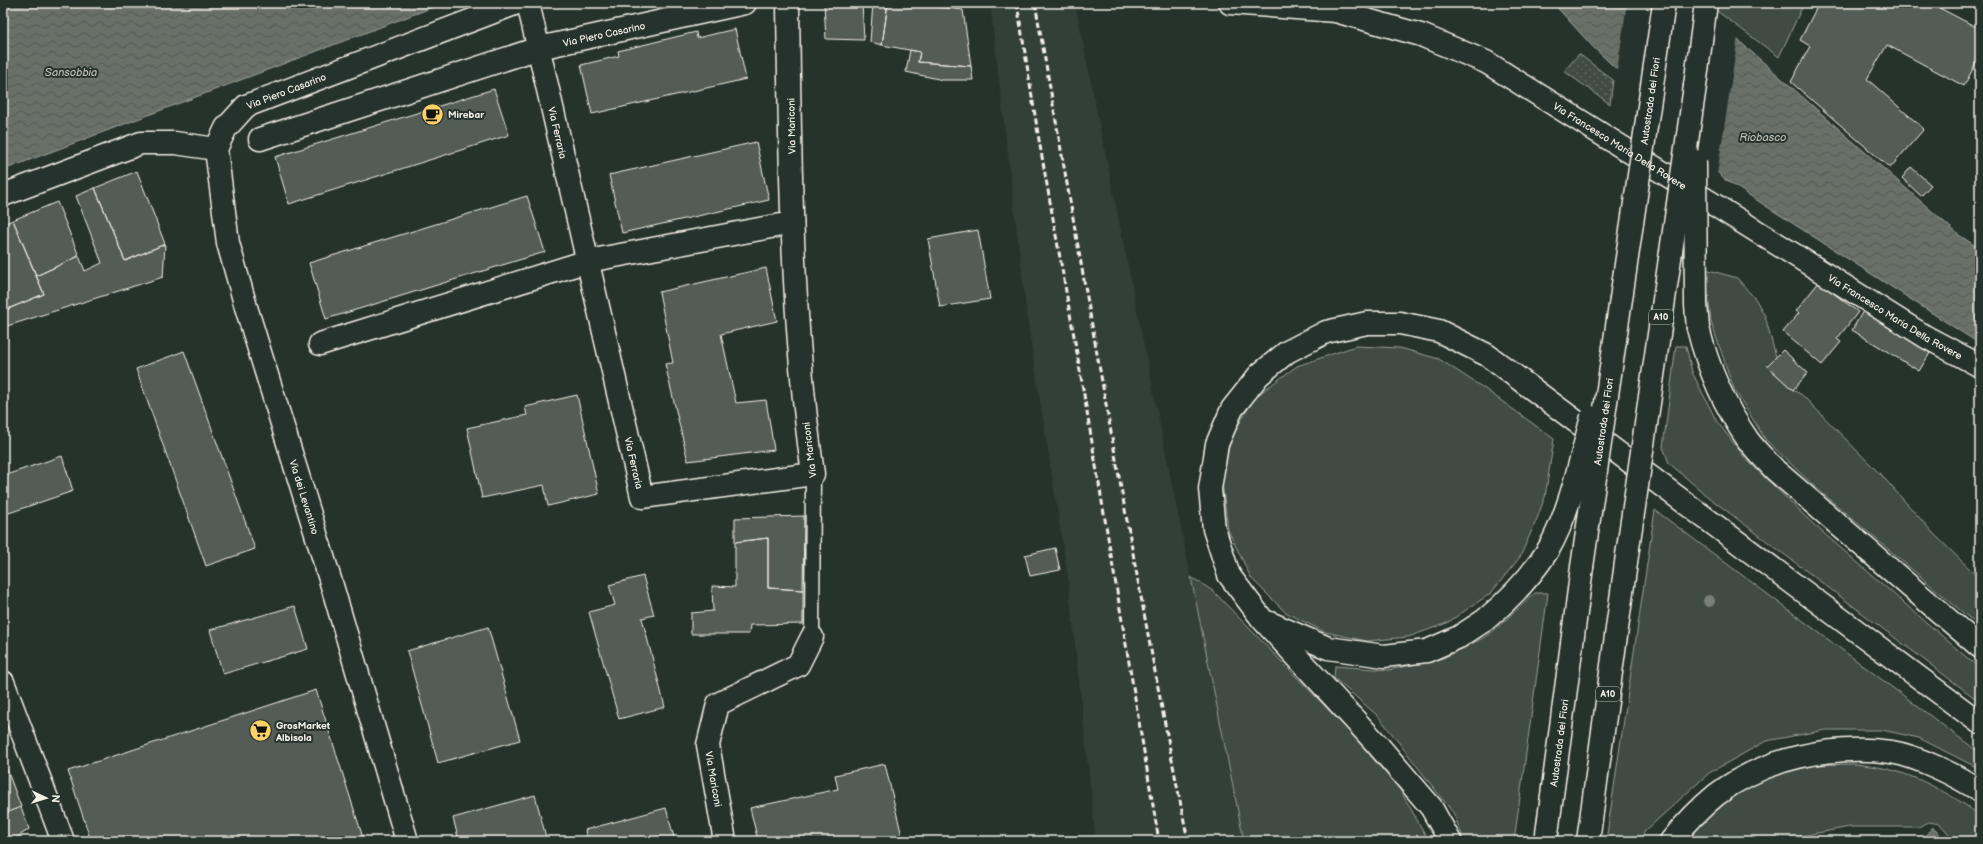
<svg xmlns="http://www.w3.org/2000/svg" width="1983" height="844" font-family="'Balsamiq Sans',sans-serif">
<defs>
<pattern id="park-dots" width="8" height="8" patternUnits="userSpaceOnUse"><rect width="8" height="8" fill="#414b45"/><path d="M2 2h.1M6 6h.1" fill="none" stroke="#5d6560" stroke-width="1.8" stroke-linecap="round"/></pattern>
<pattern id="water-waves" width="16" height="10" patternUnits="userSpaceOnUse"><rect width="16" height="10" fill="#676f68"/><path d="M0 5q4-4 8 0t8 0" fill="none" stroke="#565a55"/></pattern>
</defs>
<rect width="100%" height="100%" fill="#26332d"/>
<filter id="ink" filterUnits="userSpaceOnUse"><feTurbulence type="fractalNoise" baseFrequency=".025" numOctaves="2"/><feDisplacementMap in="SourceGraphic" scale="8" xChannelSelector="R" yChannelSelector="G"/><feConvolveMatrix kernelMatrix="1 2 1 2 8 2 1 2 1" color-interpolation-filters="sRGB"/></filter>
<g filter="url(#ink)">
<path fill="#333f39" d="M990 3H1075L1244 841H1096L1068 578 1027 317Z"/>
<path fill="#414b45" stroke="#9a9e96" d="M1706 3H1804L1779 57Z
M1705 269 1737 278 1756 300 1765 316 1776 357 1767 366 1793 390 1802 395 1883 477 1933 533 1980 579V627L1815 487 1765 439 1734 389 1711 322Z
M1356 346 1400 348 1439 359 1485 389 1554 439 1545 497 1536 521 1520 557 1491 593 1447 623 1408 637 1367 641 1325 632 1285 612 1251 578 1228 530 1222 482 1231 437 1256 396 1297 366Z
M1676 346H1686L1692 372 1716 420 1745 458 1812 523 1980 669V702L1707 496 1669 463 1663 447Z
M1655 510 1980 753V769L1919 738 1882 730H1825L1766 741 1709 773 1645 831 1640 841H1606Z
M1191 577 1213 591 1351 733 1400 790 1429 841H1244Z
M1535 593H1548L1514 841H1464L1454 814 1379 717 1334 678 1335 666 1389 670 1443 658 1489 635Z
M1855 764C1868 766 1883 767 1895 771 1921 778 1960 799 1980 816V841H1955L1940 824 1929 822 1918 827H1850L1773 841H1686L1729 796 1780 772 1816 765Z"/>
<path fill="url(#park-dots)" stroke="#9a9e96" d="M1579 54 1613 80 1610 104 1564 71Z"/>
<path fill="url(#water-waves)" stroke="#9fa39b" d="M3 3H444L3 170Z
M1553 3H1696L1959 235 1980 249V344L1724 179 1626 78 1593 47Z
M1933 827V828L1947 841H1920Z"/>
<path fill="#26332d" d="M1627 3H1699L1738 36 1717 175 1617 72Z"/>
<path fill="#525c55" stroke="#f4f1e8" d="M824 3H862L864 40 826 39Z
M873 3H888L882 45 870 42Z
M888 3H907L963 10 971 66 918 62 920 52 882 45Z
M1819 3H1930L1980 29V55L1964 86 1887 45 1867 79 1924 129 1890 168 1791 82 1810 46 1800 40Z
M735 29 746 79 592 114 581 65 619 56 618 51 696 32 697 38Z
M910 50 920 52 918 62 971 66 973 80H943L906 72Z
M494 89 509 135 289 204 275 157Z
M756 142 769 200 622 233 609 175Z
M1911 167 1931 185 1921 196 1902 178Z
M137 171 165 244 125 261 95 188Z
M95 188 125 261 165 244 163 277 7 326 3 317V311L44 294 36 276 79 256 85 271 102 263 76 196Z
M527 196 545 252 326 319 309 263Z
M57 202 79 256 36 276 13 220Z
M13 220 44 294 3 311V224Z
M978 230 990 299 940 307 928 239Z
M766 268 777 321 721 334 736 403 766 400 774 450 688 461 665 364 673 363 659 292Z
M1819 282 1858 312 1837 339 1841 342 1822 365 1783 332 1799 313 1796 311Z
M1863 311 1930 353 1919 371 1852 330Z
M1783 350 1808 373 1793 390 1767 366Z
M184 351 255 549 206 566 136 369Z
M577 395 599 494 548 506 544 485 482 498 467 428 527 415 525 407Z
M62 456 73 491 3 515V476Z
M804 516 803 590 768 588V538L735 542V518Z
M768 538V588L803 590V624L750 625 749 634H691V613L713 611 712 586 735 587V542Z
M1055 548 1060 570 1030 576 1025 555Z
M643 576 654 615 642 618 665 707 619 719 589 612 615 605 609 585Z
M295 606 308 649 223 674 210 630Z
M488 627 520 740 438 763 407 651Z
M316 690 364 841H91L68 771Z
M3 759 21 807 3 814Z
M885 764 903 841H758L750 808 838 789 835 775Z
M535 795 547 841H459L453 818Z
M21 807 29 829 12 841H3V814Z
M666 808 675 841H587L585 830Z"/>
<g fill="none" stroke-linecap="round" stroke-linejoin="round">
<defs>
<path id="service" d="M812 637 813 474"/>
<g id="minor">
<path id="s1" d="M528 3 642 497 813 474C791 318 790 160 788 3"/>
<path id="s2" d="M1230 3 1335 11 1421 35 1486 62 1926 337 1980 366"/>
<path id="s3" d="M260 139 539 48 745 3"/>
<path id="s4" d="M216 149 228 243 246 307 333 589 407 841"/>
<path id="s5" d="M216 149 226 128 246 106 517 3"/>
<path d="M3 195 141 143H175L216 149"/>
<path d="M320 344 588 261 792 223"/>
<path d="M3 682 63 841"/>
<path d="M725 841 708 745 718 704 798 665 812 637"/>
</g>
<g id="motorway">
<path d="M1695 86 1706 3"/>
<path d="M1698 328C1708 368 1725 407 1748 440 1756 451 1767 461 1775 470L1980 647"/>
<path d="M1270 623 1328 648 1384 656 1427 651 1459 637 1485 620"/>
<path d="M1450 841 1431 807 1376 743 1262 619 1229 575 1214 529 1210 489 1217 444 1232 409 1259 375 1287 352 1326 332 1367 323H1400L1439 331 1487 355 1980 723"/>
<path id="s6" d="M1546 841 1582 567"/>
<path d="M1588 841 1628 548"/>
<path d="M1671 841C1685 824 1699 809 1716 795 1764 758 1832 744 1891 752 1917 756 1958 776 1980 791"/>
</g>
</defs>
<use href="#service" stroke="#f4f1e8" stroke-width="17"/>
<use href="#minor" stroke="#f4f1e8" stroke-width="25"/>
<use href="#motorway" stroke="#f4f1e8" stroke-width="25"/>
<use href="#service" stroke="#26332d" stroke-width="14"/>
<use href="#minor" stroke="#26332d" stroke-width="22"/>
<use href="#motorway" stroke="#26332d" stroke-width="22"/>
<path stroke="#f4f1e8" stroke-width="3" stroke-dasharray="6 3" stroke-linecap="butt" d="M1017 3 1039 140 1077 353 1159 841
M1035 3C1085 283 1132 562 1188 841"/>
<defs>
<g id="motorway-bridge">
<path d="M1695 161 1696 305 1698 328"/>
<path d="M1628 548 1695 86"/>
<path id="s7" d="M1582 567 1664 3"/>
<path d="M1485 620C1510 599 1531 577 1548 550 1569 515 1581 457 1592 417"/>
</g>
</defs>
<use href="#motorway-bridge" stroke="#f4f1e8" stroke-width="25" stroke-linecap="butt"/>
<use href="#motorway-bridge" stroke="#26332d" stroke-width="22"/>
</g>
<circle fill="#7a8079" cx="1709" cy="601" r="6"/>
</g>
<defs>
<symbol id="cafe-disc" viewBox="-11 -11 22 22"><circle r="9.5" fill="#ffd166" stroke="#26332d"/><path d="M-5.5-4.5H6V0H3Q3 3.5 0 3.5H-2.5Q-5.5 3.5-5.5 0ZM3-3.2v2h1.7v-2ZM-6 4.5H4V6H-6Z" fill="#111"/></symbol>
<symbol id="supermarket-disc" viewBox="-11 -11 22 22"><circle r="9.5" fill="#ffd166" stroke="#26332d"/><path d="M-6-5.5h2.5l.6 2H6L4.5 2H-2.5L-4.4-4H-6ZM-1.5 3.2a1.3 1.3 0 1 0 .1 0ZM3 3.2a1.3 1.3 0 1 0 .1 0Z" fill="#111"/></symbol>
</defs>
<g fill-rule="evenodd">
<use href="#cafe-disc" x="420" y="102" width="25" height="25"/>
<use href="#supermarket-disc" x="248" y="718" width="25" height="25"/>
</g>
<g text-anchor="middle" stroke-width="4" stroke-linejoin="round" paint-order="stroke">
<g fill="#26332d" stroke="#b6b8b0" stroke-width="1">
<rect x="1649" y="310" width="24" height="14" rx="3"/>
<rect x="1596" y="687" width="24" height="14" rx="3"/>
</g>
<g font-size="9" font-weight="bold" fill="#f4f1e8">
<text x="1661" y="320">A10</text>
<text x="1608" y="697">A10</text>
</g>
<g font-size="10" fill="#f4f1e8" stroke="#26332d">
<text dy="4" stroke="none"><textPath href="#s3" startOffset="360">Via Piero Casarino</textPath></text>
<text dy="4" stroke="none"><textPath href="#s5" startOffset="96">Via Piero Casarino</textPath></text>
<text dy="4" stroke="none"><textPath href="#s7" startOffset="471">Autostrada dei Fiori</textPath></text>
<text transform="translate(791 126) rotate(-91)" y="4">Via Mariconi</text>
<text dy="4" stroke="none"><textPath href="#s1" startOffset="133">Via Ferraria</textPath></text>
<text dy="4" stroke="none"><textPath href="#s2" startOffset="423">Via Francesco Maria Della Rovere</textPath></text>
<text dy="4" stroke="none"><textPath href="#s2" startOffset="747">Via Francesco Maria Della Rovere</textPath></text>
<text dy="4" stroke="none"><textPath href="#s7" startOffset="147">Autostrada dei Fiori</textPath></text>
<text transform="translate(809 450) rotate(-97)" y="4">Via Mariconi</text>
<text dy="4" stroke="none"><textPath href="#s1" startOffset="472">Via Ferraria</textPath></text>
<text dy="4" stroke="none"><textPath href="#s4" startOffset="360">Via dei Levantino</textPath></text>
<text dy="4" stroke="none"><textPath href="#s6" startOffset="99">Autostrada dei Fiori</textPath></text>
<text transform="translate(714 779) rotate(80)" y="4">Via Mariconi</text>
</g>
<g font-size="10" font-weight="bold" fill="#f4f1e8" stroke="#26332d" text-anchor="start">
<text x="448" y="118">Mirebar</text>
<text x="276" y="729">GrosMarket<tspan x="276" dy="12">Albisola</tspan></text>
</g>
<g font-size="11" font-style="italic" fill="#bcbdb5" stroke="#26332d">
<text x="71" y="76">Sansobbia</text>
<text x="1763" y="141">Riobasco</text>
</g>
</g>
<rect width="1983" height="844" fill="none" stroke="#26332d" stroke-width="16"/>
<rect x="8" y="8" width="1967" height="828" fill="none" stroke="#f4f1e8" stroke-width="1.5" filter="url(#ink)"/>
<g transform="translate(46 798) rotate(94)" stroke="#26332d" stroke-width="3" paint-order="stroke">
<path d="M0-3L7 15L0 10L-7 15Z" fill="#f4f1e8"/>
<text y="-6" font-size="11" font-weight="bold" text-anchor="middle" fill="#f4f1e8">N</text>
</g>
</svg>
